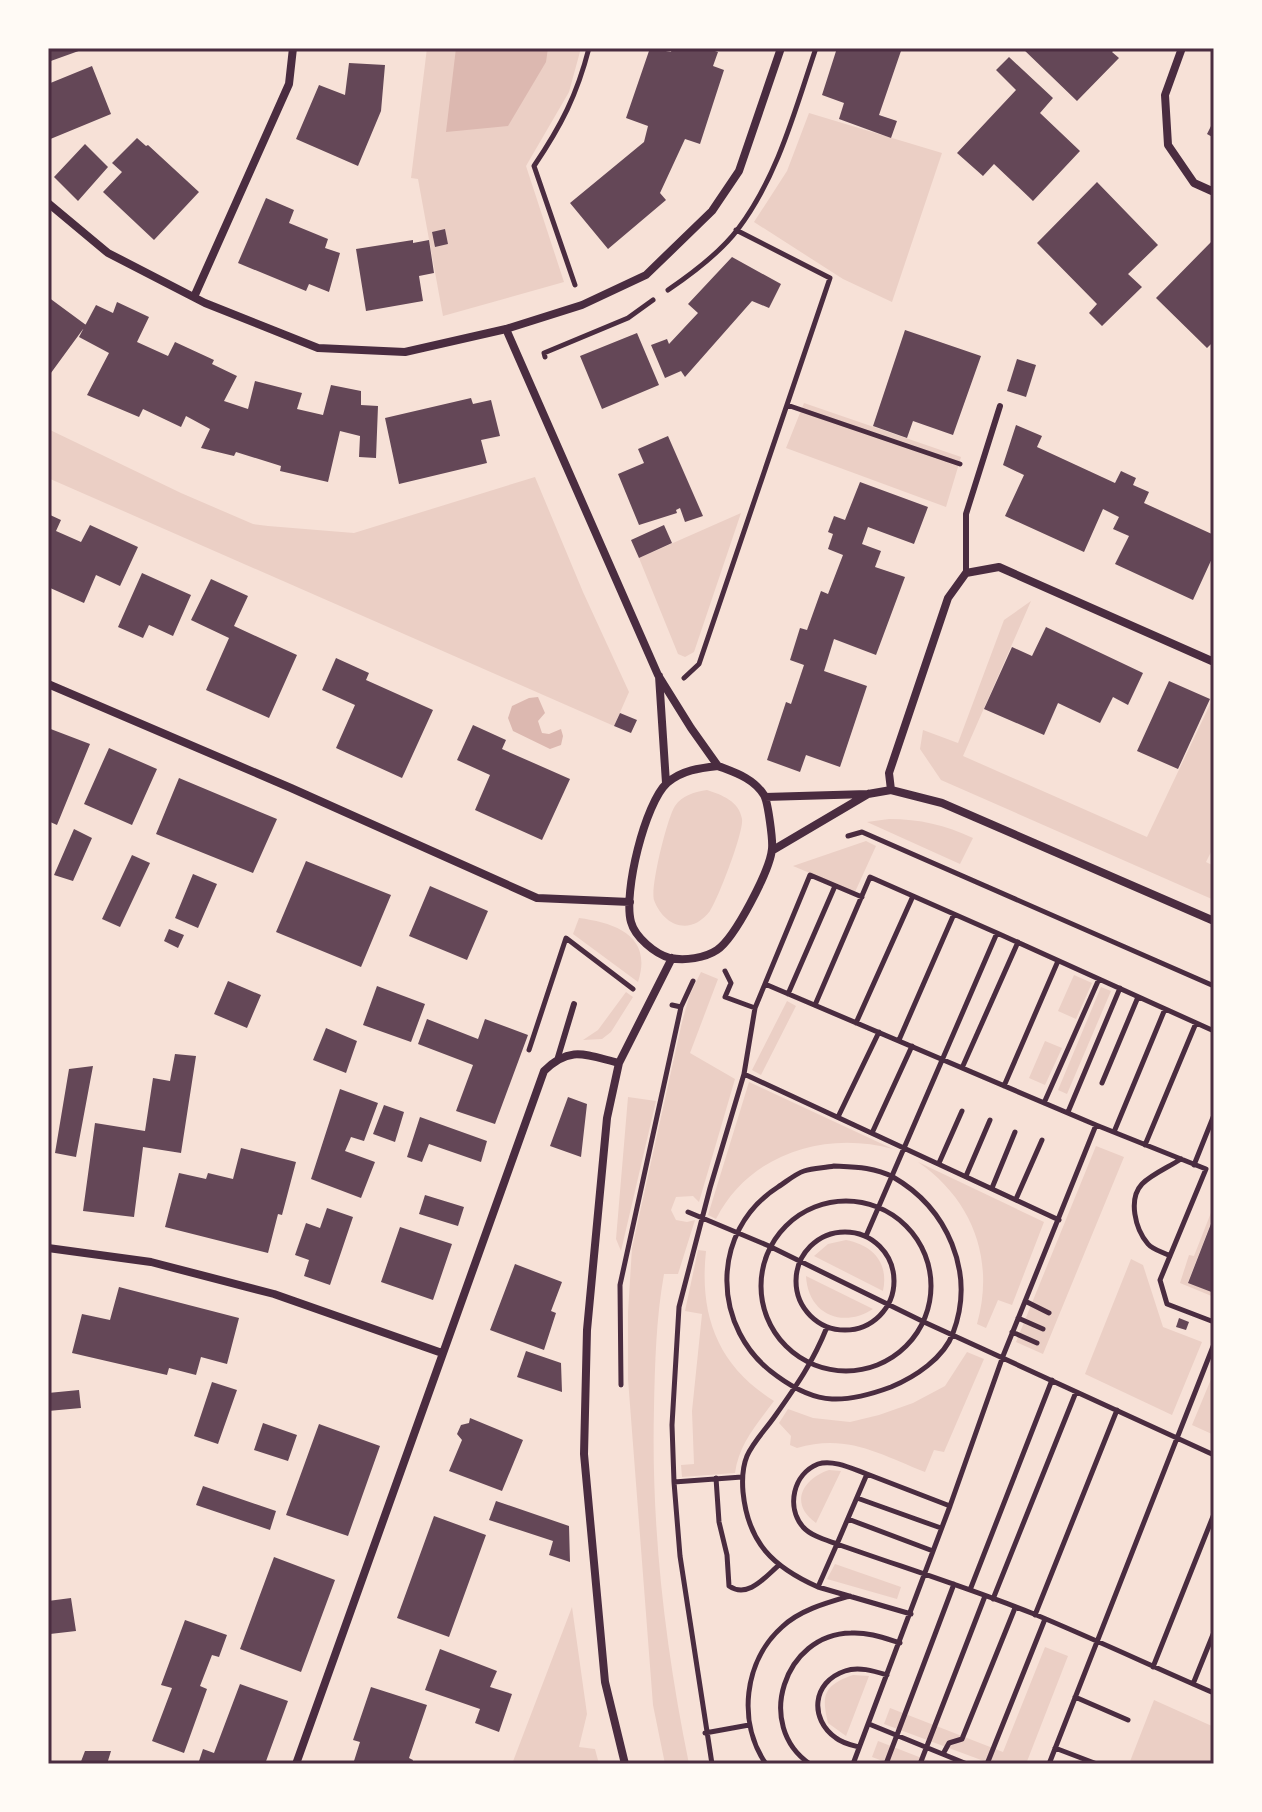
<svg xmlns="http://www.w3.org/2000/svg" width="1262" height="1812" font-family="Overpass,sans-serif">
<rect width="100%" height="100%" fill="#f7e1d7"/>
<path fill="#ebcfc5" d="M427 48H581L569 92 526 166 564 282 443 316 418 179 411 178Z
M809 113 942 153 892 302 843 279 754 222 787 171Z
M804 403 961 457 946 507 786 448Z
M48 429 181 493 253 524 268 526 354 533 535 477 583 592 629 692 614 726 48 478Z
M741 513 694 652 685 657 678 654 639 558Z
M1031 601 963 756 1147 837 1214 696V846L1206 862 1214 866V900L941 780 920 749 923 730 958 743 1004 620Z
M707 790C722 795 739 801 742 819 744 832 718 899 710 911 691 936 664 927 654 900 650 888 667 818 675 806 682 795 695 792 707 790Z
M889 819C920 819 945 825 973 838L960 864 867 822Z
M866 841 876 846 855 892 793 866Z
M579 918C616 923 653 936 638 982L573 934Z
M701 972 718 979 690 1053 735 1079 699 1202 693 1196 676 1197 671 1210 676 1220 687 1222 695 1220 678 1274H664C656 1319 655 1363 654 1408 651 1528 665 1646 689 1764H665L653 1705 628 1379V1312L632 1248 682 1022 690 994Z
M1074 975 1092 983 1076 1019 1058 1011Z
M1101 987 1111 991 1067 1094 1058 1090Z
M626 992 633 997 611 1032 602 1039 583 1040 598 1030Z
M787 1001 796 1006 761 1075 752 1070Z
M1045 1041 1062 1048 1045 1085 1029 1078Z
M749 1082 893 1149C825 1130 749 1154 716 1219L708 1215Z
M628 1097 656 1101 621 1251 616 1239Z
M1096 1146 1124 1157 1043 1354 1016 1342Z
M918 1162 1044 1222 1012 1305 998 1300 986 1328 977 1324C995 1260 973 1200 918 1162Z
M1214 1205V1215L1188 1282 1214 1293V1297L1180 1283 1189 1255 1194 1256Z
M846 1240C873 1245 889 1263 883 1291L814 1256 828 1244Z
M698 1250 706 1251C699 1316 718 1366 774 1401 757 1424 739 1444 735 1473L682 1477 681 1465 694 1464 692 1411 702 1314 685 1311Z
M1131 1259 1143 1265 1163 1327 1202 1342 1172 1415 1085 1374Z
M806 1276 873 1309C842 1329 808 1314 806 1276Z
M967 1352 984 1359 944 1452 934 1450 925 1472C880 1454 846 1433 797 1448L790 1445 791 1436 779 1423 788 1409 813 1418 850 1422 879 1415 913 1403 945 1386Z
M1214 1372V1435L1192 1425Z
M829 1470 841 1471 816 1523C789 1504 802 1479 829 1470Z
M835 1564 901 1587 897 1599 827 1579Z
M572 1607 587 1714 579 1747 595 1749 599 1764H512Z
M1045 1647 1068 1656 1026 1764H992L884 1724 890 1708 1003 1752Z
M853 1675 869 1676 846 1736 828 1723C821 1695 824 1685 853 1675Z
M1154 1700 1214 1727V1764H1129Z
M878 1741 937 1764H891L872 1757Z"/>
<path fill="#dcb8b0" d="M456 48H548L546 62 508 126 446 132Z
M538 697 545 713 538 721 542 733 549 734 561 729 563 736 561 745 550 749 513 731 508 718 512 706 529 698Z"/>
<path fill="#644757" d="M48 48H87L48 62Z
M650 48 671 52 672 48H706L718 52 713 66 724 70 700 144 685 139 660 193 666 200 608 249 570 203 644 142 648 126 626 118Z
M837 48H902L879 115 897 121 891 138 839 119 844 103 822 95Z
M1022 48H1116L1112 52 1119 58 1077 101Z
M1009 57 1053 98 1040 113 1080 151 1033 201 994 164 983 176 957 153 1016 90 996 70Z
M349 63 385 65 381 111 358 166 296 139 319 85 345 95Z
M92 66 111 114 48 140V84Z
M1214 120V138L1207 134Z
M137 138 146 146 148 145 199 192 154 240 103 192 122 172 112 163Z
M85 144 108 167 78 201 54 177Z
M1097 182 1158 245 1128 274 1142 287 1102 326 1089 313 1097 304 1037 243Z
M266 198 294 210 289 223 328 239 325 248 340 253 329 292 309 284 306 291 238 263Z
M445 229 448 244 435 247 432 232Z
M413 240V243L429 240 434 273 419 276 423 301 366 311 356 249Z
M1213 240 1214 341 1207 348 1156 298Z
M732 257 781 284 769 308 752 301 685 377 681 371 665 378 651 345 667 339 669 344 698 313 688 304Z
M48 297 86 325 48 377Z
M117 302 149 317 137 342 168 356 175 342 214 360 212 364 237 376 224 401 248 409 255 381 302 393 297 409 323 415 331 385 361 391V405L378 406 376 458 359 457 360 436 340 431 328 482 280 471 281 466 236 452 234 456 201 448 210 429 186 416 181 427 143 409 139 417 87 395 109 353 79 337 96 305 113 313Z
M905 330 981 356 953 435 913 421 907 438 873 426Z
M637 333 659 385 602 409 580 356Z
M1017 359 1036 365 1026 397 1007 391Z
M471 398 473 404 491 400 500 436 481 440 487 463 399 484 385 418Z
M1016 425 1042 436 1037 447 1115 483 1121 471 1136 478 1133 485 1149 492 1144 503 1214 535V554L1193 600 1115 564 1129 536 1113 529 1119 517 1103 509 1084 552 1005 516 1024 475 1003 465Z
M668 436 703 516 685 522 680 508 676 510 677 513 639 525 618 474 644 463 638 449Z
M860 482 928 507 914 544 868 527 862 544 881 551 875 567 905 577 876 655 834 639 824 671 867 686 840 767 806 755 800 772 767 760 786 702 791 704 804 665 790 660 800 628 807 630 821 591 828 594 843 555 828 549 833 534 828 532 834 516 845 520Z
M48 514 61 520 56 531 81 542 90 525 138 547 120 586 96 575 84 603 48 587Z
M664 525 672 543 639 558 631 540Z
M142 573 191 595 173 636 149 625 143 638 118 627Z
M211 579 248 596 234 626 297 655 269 718 206 690 229 638 191 620Z
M1046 627 1143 673 1128 705 1113 697 1100 723 1058 703 1044 735 984 709 1012 647 1032 656Z
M336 658 369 673 366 680 433 710 402 778 336 748 355 705 322 690Z
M1169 681 1210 699 1178 769 1137 751Z
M620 713 637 720 631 733 614 726Z
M473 725 506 740 502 749 570 779 542 840 475 810 490 775 457 760Z
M48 728 90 744 57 825 48 821Z
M109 748 157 769 132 825 84 804Z
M179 778 277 819 253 873 156 834Z
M74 829 92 838 73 881 54 875Z
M132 855 150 863 120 927 102 919Z
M306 861 391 895 361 967 276 932Z
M193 874 217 884 198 928 175 918Z
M430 886 488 911 467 960 409 936Z
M169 929 184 935 178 948 164 941Z
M228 981 261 995 247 1028 214 1014Z
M377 986 425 1004 411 1042 363 1025Z
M427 1019 478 1039 485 1019 528 1035 495 1124 456 1111 473 1065 418 1044Z
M326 1028 357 1041 346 1073 313 1060Z
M175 1054 196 1056 181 1153 143 1147 134 1217 83 1211 95 1123 145 1131 153 1078 170 1081Z
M93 1066 76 1157 55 1153 69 1069Z
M340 1089 378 1103 364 1141 351 1137 345 1151 375 1162 361 1198 311 1179Z
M568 1097 587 1104 581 1157 550 1146Z
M384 1105 404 1112 395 1142 373 1134Z
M420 1117 487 1141 481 1162 429 1144 422 1162 407 1157Z
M241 1148 296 1162 282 1215 278 1214 268 1253 165 1227 179 1173 206 1179 208 1173 233 1179Z
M425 1195 464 1207 458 1226 419 1214Z
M327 1208 353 1217 330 1285 304 1276 309 1260 295 1255 306 1223 320 1228Z
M1214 1216V1293L1188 1283Z
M400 1227 452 1244 433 1300 381 1282Z
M515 1264 562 1282 551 1311 556 1313 544 1350 490 1330Z
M119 1287 239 1318 227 1364 201 1357 196 1375 169 1368 167 1375 72 1353 82 1314 110 1320Z
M1179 1318 1189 1322 1186 1330 1176 1327Z
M526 1351 561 1363 562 1392 517 1377Z
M212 1382 237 1390 218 1444 194 1436Z
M79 1390 81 1408 48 1411V1393Z
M470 1418 523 1440 502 1491 449 1471 462 1440 457 1434 461 1425 469 1423Z
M263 1423 297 1435 288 1461 254 1450Z
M319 1424 380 1446 348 1536 286 1515Z
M203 1486 276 1511 270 1530 196 1505Z
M496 1501 569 1526 570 1562 549 1555 553 1541 489 1520Z
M434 1516 486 1535 449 1637 397 1618Z
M274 1557 335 1580 301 1672 240 1649Z
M71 1598 76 1631 50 1634 48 1601Z
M185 1620 227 1635 219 1657 212 1655 200 1686 207 1689 184 1753 152 1741 172 1688 161 1685Z
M440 1649 497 1671 490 1687 512 1694 499 1732 475 1723 480 1709 425 1690Z
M240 1684 288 1701 265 1764H209L199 1761 203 1749 214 1753Z
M371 1687 427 1705 409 1758 413 1760 412 1764H359L354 1761 360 1742 353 1740Z
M85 1751H111L107 1764H80Z"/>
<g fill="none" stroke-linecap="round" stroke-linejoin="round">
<path stroke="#4a2c40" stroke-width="5" d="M575 285 534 166C561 126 577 95 589 48
M668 290C693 273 720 253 738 229 778 176 795 110 816 48
M545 357 544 353 628 318 653 300
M787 405 960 464
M684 678 699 664 830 278 736 230
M848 836 862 832 1214 986
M725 971 731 983 725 997 755 1008 810 875 862 897
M765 984 1096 1125
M788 994 835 886
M672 1005 681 1007 693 981
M815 1005 870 877 997 933
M856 1023 913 896
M899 1040 954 914
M529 1050 566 938 633 989
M962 1068 1018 942
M744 1074 1059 1220
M1102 1083 1138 997
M1004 1086 1058 961
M1044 1103 1099 979
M1068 1112 1120 988
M838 1117 879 1032
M1114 1132 1165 1009
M872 1133 912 1046
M1145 1145 1196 1023
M939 1163 962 1111
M1194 1165 1214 1115
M834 1166C854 1167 874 1167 893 1177 947 1208 976 1272 953 1333 944 1358 915 1377 891 1387 872 1394 852 1400 832 1399 812 1398 792 1387 777 1376 711 1330 709 1231 778 1187 786 1182 795 1174 804 1171 813 1168 824 1168 834 1166Z
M966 1176 990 1120
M992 1188 1015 1132
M1016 1199 1042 1140
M761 1286a85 85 0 1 1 170 0a85 85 0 1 1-170 0Z
M688 1212 769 1246 924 1322 1214 1455
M796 1281a49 49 0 1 1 98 0a49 49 0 1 1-98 0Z
M866 1236 997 933 1214 1031
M1170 1256C1163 1252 1153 1250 1148 1244 1135 1229 1128 1199 1142 1184 1152 1174 1169 1167 1181 1159
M1025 1301 1049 1313
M1018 1318 1043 1329
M827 1327C813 1362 797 1385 775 1416 766 1429 753 1442 747 1456 742 1468 742 1480 743 1492 748 1543 773 1567 818 1587L837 1544C826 1540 811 1536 803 1527 786 1507 793 1474 818 1464 833 1459 853 1469 867 1474
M1012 1332 1037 1343
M621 1385 620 1285 681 1007
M716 1478 719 1522 727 1555 729 1586C748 1599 765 1577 779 1565
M674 1482 742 1477
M857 1498 941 1528
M950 1506 1003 1356 1096 1125 1206 1169 1160 1280 1167 1304 1214 1322
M848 1519 933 1551
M818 1587 911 1614
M970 1590 1052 1380
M993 1599 1076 1392
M1035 1615 1117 1410
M1153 1667 1214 1514
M1193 1684 1214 1632
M1075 1697 1128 1720
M869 1724 967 1764
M705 1733 749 1725
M859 1747C851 1745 842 1743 836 1738 809 1719 812 1682 845 1671 858 1666 874 1671 887 1675
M1055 1748 1097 1764
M943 1754 949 1743 962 1739 1015 1608
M712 1764 680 1556 674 1482 672 1425 679 1307 710 1188 744 1074 755 1008
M766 1764C737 1722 744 1661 782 1627 800 1610 826 1603 850 1596
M810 1764C754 1726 784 1634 851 1633 868 1632 884 1638 900 1643
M853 1764C886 1678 917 1592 950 1506L867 1474 837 1544C902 1567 969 1588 1034 1614 1094 1639 1154 1667 1214 1693
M886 1764 954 1584
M920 1764 985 1596
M987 1764 1045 1619
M1049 1764 1214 1344"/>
<path stroke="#4a2c40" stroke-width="6" d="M966 573V514L1000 406
M558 1057 574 1004"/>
<path stroke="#4a2c40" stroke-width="8" d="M1182 48 1165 95 1168 145 1194 183 1214 192
M48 203 108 253 205 303 318 348 405 352 506 329 582 305 646 275 712 211 739 171 781 48
M194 297 289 84 293 48
M506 329 658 675 691 728 718 766
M659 676 666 783
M48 684 291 788 537 898 630 902
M718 766C736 773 753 778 764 795 768 802 773 840 772 849 770 870 735 938 717 950 705 958 685 961 670 958 655 954 635 937 631 922 623 893 645 803 667 783 682 770 700 768 718 766Z
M891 790 889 773 948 598 966 573 999 567 1214 662
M765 797 868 794 891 790 942 803 1214 921
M773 850 868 794
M619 1063 607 1118 587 1330 584 1454 605 1682 625 1764
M48 1248 151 1262 274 1294 442 1353
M296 1764 544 1071C570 1045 586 1055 619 1063L672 958"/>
</g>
<rect width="1262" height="1812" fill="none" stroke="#fffaf5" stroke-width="100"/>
<rect x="50" y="50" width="1162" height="1712" fill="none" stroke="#4a2c40" stroke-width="3"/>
</svg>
